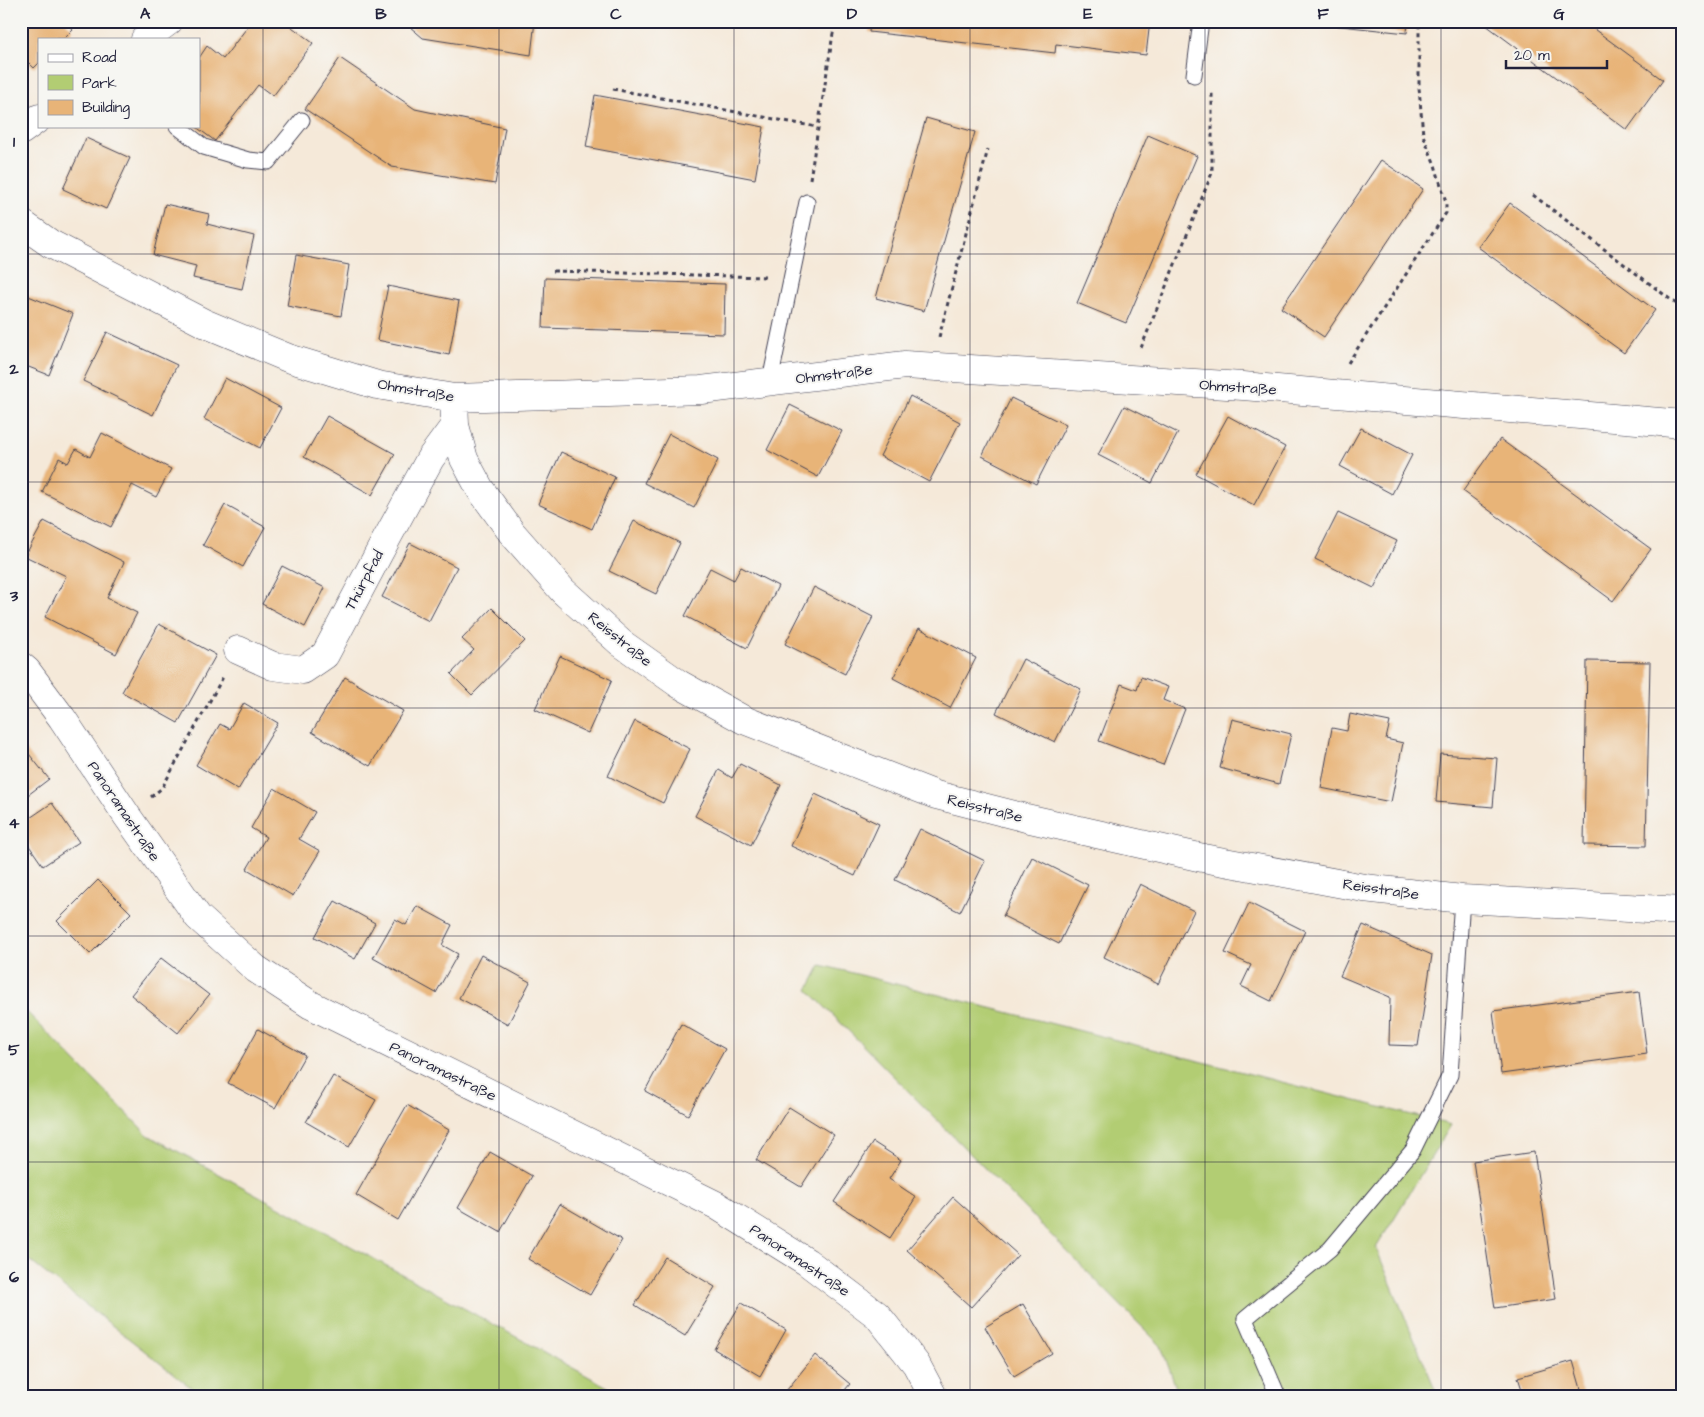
<svg xmlns="http://www.w3.org/2000/svg" width="1704" height="1417" font-family="'Architects Daughter',sans-serif">
<rect width="100%" height="100%" fill="#f6f6f2"/>
<filter id="ink" filterUnits="userSpaceOnUse"><feTurbulence type="fractalNoise" baseFrequency=".02" numOctaves="2"/><feDisplacementMap in="SourceGraphic" scale="10" xChannelSelector="R" yChannelSelector="G"/><feConvolveMatrix kernelMatrix="1 2 1 2 8 2 1 2 1" color-interpolation-filters="sRGB"/></filter>
<filter id="wash" filterUnits="userSpaceOnUse"><feTurbulence type="fractalNoise" baseFrequency=".0096" numOctaves="4" result="noise"/><feDisplacementMap in="SourceGraphic" scale="20" xChannelSelector="R" yChannelSelector="G"/><feGaussianBlur stdDeviation="1.12" result="paint"/><feColorMatrix in="noise" values="0 0 0 0 0 0 0 0 0 0 0 0 0 0 0 0 0 1.4 0 .05"/><feComposite in="paint" operator="in"/></filter>
<g filter="url(#wash)">
<rect width="100%" height="100%" fill="#f5e9d9"/>
<path fill="#b2cd73" stroke="#6a7857" d="M821 965 1451 1125 1376 1248 1438 1396H1179L1161 1346 808 990Z
M21 1006 148 1135 624 1396H202L21 1254Z"/>
<g id="blocks">
<path fill="#e8b478" d="M21 21H65L73 30 64 39H39V63L34 68 29 63 21 70Z
M252 21H284L313 43 273 96 258 85 215 141 195 126H199V58L207 46 223 59Z
M403 21H535L531 55 423 38Z
M779 21H801L798 29Z
M870 21H1150L1146 55 1056 44 1055 53 869 32Z
M1312 21H1408L1407 33 1312 23Z
M1489 21H1583L1663 80 1627 130 1486 25Z
M340 58 415 109 505 128 495 184 392 167 305 109Z
M595 95 764 127 755 179 586 147Z
M926 118 975 132 924 311 876 298Z
M1148 135 1197 156 1126 323 1077 303Z
M86 138 130 158 106 209 63 189Z
M1381 160 1423 189 1324 337 1281 308Z
M1510 203 1655 310 1624 353 1478 247Z
M165 204 209 214 207 224 254 236 242 289 193 278 196 266 153 255Z
M296 255 349 265 341 316 287 306Z
M545 278 725 284 724 334 543 328Z
M388 286 459 301 449 355 377 340Z
M21 293 73 314 49 375 21 364Z
M107 332 177 365 153 415 83 381Z
M225 378 281 408 260 448 204 419Z
M910 396 960 422 929 482 880 456Z
M1011 398 1066 425 1036 484 982 456Z
M790 405 842 431 818 477 767 450Z
M1124 406 1178 433 1152 483 1098 455Z
M327 416 395 454 372 495 304 457Z
M1228 416 1285 447 1254 505 1196 474Z
M1361 428 1412 455 1392 494 1340 466Z
M102 433 171 469 156 497 132 485 111 527 42 492 59 458 68 463 76 449 90 457Z
M669 434 718 460 694 508 644 483Z
M1500 439 1651 549 1613 601 1463 491Z
M561 452 615 477 592 529 538 504Z
M225 505 265 527 243 567 203 545Z
M1338 513 1397 541 1374 588 1315 559Z
M44 521 124 562 107 598 137 613 116 654 45 617 66 576 25 556Z
M634 521 680 543 656 594 609 571Z
M410 543 457 567 429 621 382 597Z
M282 566 325 588 305 627 262 604Z
M741 567 778 586 747 648 685 616 710 568 734 580Z
M814 587 873 617 845 674 785 644Z
M492 608 525 641 472 695 451 674 474 650 462 639Z
M159 624 216 655 178 723 122 692Z
M919 628 976 658 950 708 893 678Z
M560 656 612 680 588 733 535 709Z
M1023 659 1081 689 1055 742 996 713Z
M1587 661 1650 662 1646 846 1584 845Z
M345 677 403 711 370 766 312 732Z
M1141 677 1168 687 1163 700 1185 709 1163 765 1099 741 1121 684 1137 690Z
M244 703 278 723 238 790 196 765 220 724 229 729Z
M1350 714 1390 722 1386 739 1403 743 1391 802 1321 788 1332 728 1347 731Z
M1232 719 1291 734 1279 784 1220 768Z
M635 721 690 749 663 803 608 776Z
M21 744 49 779 24 798 21 795Z
M1440 754 1497 758 1493 807 1436 802Z
M740 764 781 785 751 845 695 816 719 770 732 778Z
M274 788 315 812 299 839 320 851 293 896 247 869 266 837 251 828Z
M815 794 879 824 855 876 791 846Z
M52 803 79 842 43 866 21 834V824Z
M920 829 985 861 960 912 895 880Z
M1032 857 1088 885 1059 944 1003 916Z
M98 880 131 913 90 954 57 921Z
M1140 884 1194 911 1158 984 1104 957Z
M335 901 375 923 355 959 315 937Z
M1249 903 1305 931 1271 1001 1241 986 1251 965 1225 953Z
M417 906 452 925 442 945 458 954 436 993 373 958 395 919 406 925Z
M1363 925 1432 955 1418 1046 1389 1045 1390 997 1340 976Z
M481 955 530 982 508 1024 459 998Z
M161 958 209 995 178 1033 131 995Z
M1639 992 1647 1054 1501 1074 1493 1011Z
M681 1024 725 1049 688 1115 645 1091Z
M258 1029 305 1055 275 1108 228 1083Z
M333 1076 376 1100 349 1147 306 1122Z
M407 1105 449 1130 398 1220 356 1195Z
M789 1107 834 1135 801 1187 756 1160Z
M873 1142 901 1160 889 1179 916 1197 890 1238 834 1202Z
M490 1152 532 1176 500 1232 458 1208Z
M1534 1152 1556 1299 1495 1308 1473 1161Z
M953 1197 1018 1255 971 1307 907 1250Z
M560 1204 622 1240 590 1295 528 1259Z
M665 1257 715 1287 685 1336 635 1305Z
M741 1303 786 1330 760 1376 714 1349Z
M1023 1304 1052 1353 1014 1376 985 1327Z
M815 1355 850 1384 840 1396H782Z
M1573 1361 1583 1396H1524L1518 1377Z"/>
</g>
</g>
<g filter="url(#ink)">
<use href="#blocks" fill-opacity="0" stroke="#424053" stroke-width="1"/>
<g fill="none" stroke-linecap="round" stroke-linejoin="round">
<defs>
<path id="lane" d="M1194 75 1201 21
M177 126 204 147 248 160 268 162 302 120
M770 381 807 202
M1278 1396 1245 1319 1330 1249 1413 1150 1450 1075 1462 899"/>
<path id="street" d="M145 39 169 21
M21 131 39 118
M21 223 51 244 204 323 288 358 377 385 454 398 701 390 905 365 1243 386 1683 424
M454 398 455 425 464 459 480 489 512 533 563 591 621 643 679 684 744 720 936 795 1026 818 1203 858 1364 888 1462 899 1683 911
M238 650 273 666 303 670 325 655 380 551 430 459 455 425
M21 666 27 671 62 718 127 816 198 917 256 969 311 1005 716 1205 807 1262 877 1315 916 1364 933 1396"/>
</defs>
<use href="#lane" stroke="#424053" stroke-width="17"/>
<use href="#street" stroke="#424053" stroke-width="29"/>
<path stroke="#424053" stroke-width="3" stroke-dasharray="4 4" stroke-linecap="butt" d="M613 89 817 127
M810 179 835 21
M1533 195 1683 309
M553 271 766 277
M939 337 988 149
M1141 348 1212 173V93
M1348 363 1446 213V202L1435 165 1423 135 1419 88V21
M151 797 162 788 223 677"/>
<use href="#lane" stroke="#fff" stroke-width="15"/>
<use href="#street" stroke="#fff" stroke-width="28"/>
</g>
</g>
<path fill="none" stroke="#22223b" stroke-width="1" stroke-opacity="0.55" d="M263 21V1396M499 21V1396M734 21V1396M970 21V1396M1205 21V1396M1441 21V1396M21 254H1683M21 482H1683M21 708H1683M21 936H1683M21 1162H1683"/>
<g text-anchor="middle" stroke-width="4" stroke-linejoin="round" paint-order="stroke">
<g font-size="15" fill="#22223b" stroke="#f6f6f2">
<text transform="translate(834 374) rotate(-7)" y="5">Ohmstraße</text>
<text transform="translate(1238 387) rotate(4)" y="5">Ohmstraße</text>
<text transform="translate(416 390) rotate(10)" y="5">Ohmstraße</text>
<text transform="translate(364 580) rotate(-62)" y="5">Thürpfad</text>
<text transform="translate(620 639) rotate(39)" y="5">Reisstraße</text>
<text transform="translate(985 808) rotate(14)" y="5">Reisstraße</text>
<text transform="translate(124 811) rotate(56)" y="5">Panoramastraße</text>
<text transform="translate(1381 889) rotate(8)" y="5">Reisstraße</text>
<text transform="translate(443 1071) rotate(26)" y="5">Panoramastraße</text>
<text transform="translate(800 1260) rotate(34)" y="5">Panoramastraße</text>
</g>
</g>
<rect width="1704" height="1417" fill="none" stroke="#f6f6f2" stroke-width="55"/>
<rect x="38" y="38" width="162" height="90" fill="#f6f6f2" stroke="#a1a1a9"/>
<rect x="48" y="54" width="25" height="8" fill="#ffffff" stroke="#a1a1a9"/>
<text x="82" y="62" font-size="15" fill="#22223b">Road</text>
<rect x="48" y="75" width="25" height="15" fill="#b2cd73" stroke="#a1a1a9"/>
<text x="82" y="88" font-size="15" fill="#22223b">Park</text>
<rect x="48" y="100" width="25" height="15" fill="#e8b478" stroke="#a1a1a9"/>
<text x="82" y="112" font-size="15" fill="#22223b">Building</text>
<path d="M1506 60v8h101v-8" fill="none" stroke="#22223b" stroke-width="2.5"/>
<text x="1514" y="60" font-size="15" fill="#22223b" stroke="#f6f6f2" stroke-width="4" paint-order="stroke">20 m</text>
<rect x="28" y="28" width="1648" height="1362" fill="none" stroke="#22223b" stroke-width="2"/>
<g font-size="16" text-anchor="middle" font-weight="bold" fill="#22223b">
<text x="145" y="19">A</text>
<text x="381" y="19">B</text>
<text x="616" y="19">C</text>
<text x="852" y="19">D</text>
<text x="1088" y="19">E</text>
<text x="1323" y="19">F</text>
<text x="1559" y="19">G</text>
<text x="14" y="147">1</text>
<text x="14" y="374">2</text>
<text x="14" y="601">3</text>
<text x="14" y="828">4</text>
<text x="14" y="1055">5</text>
<text x="14" y="1282">6</text>
</g>
</svg>
